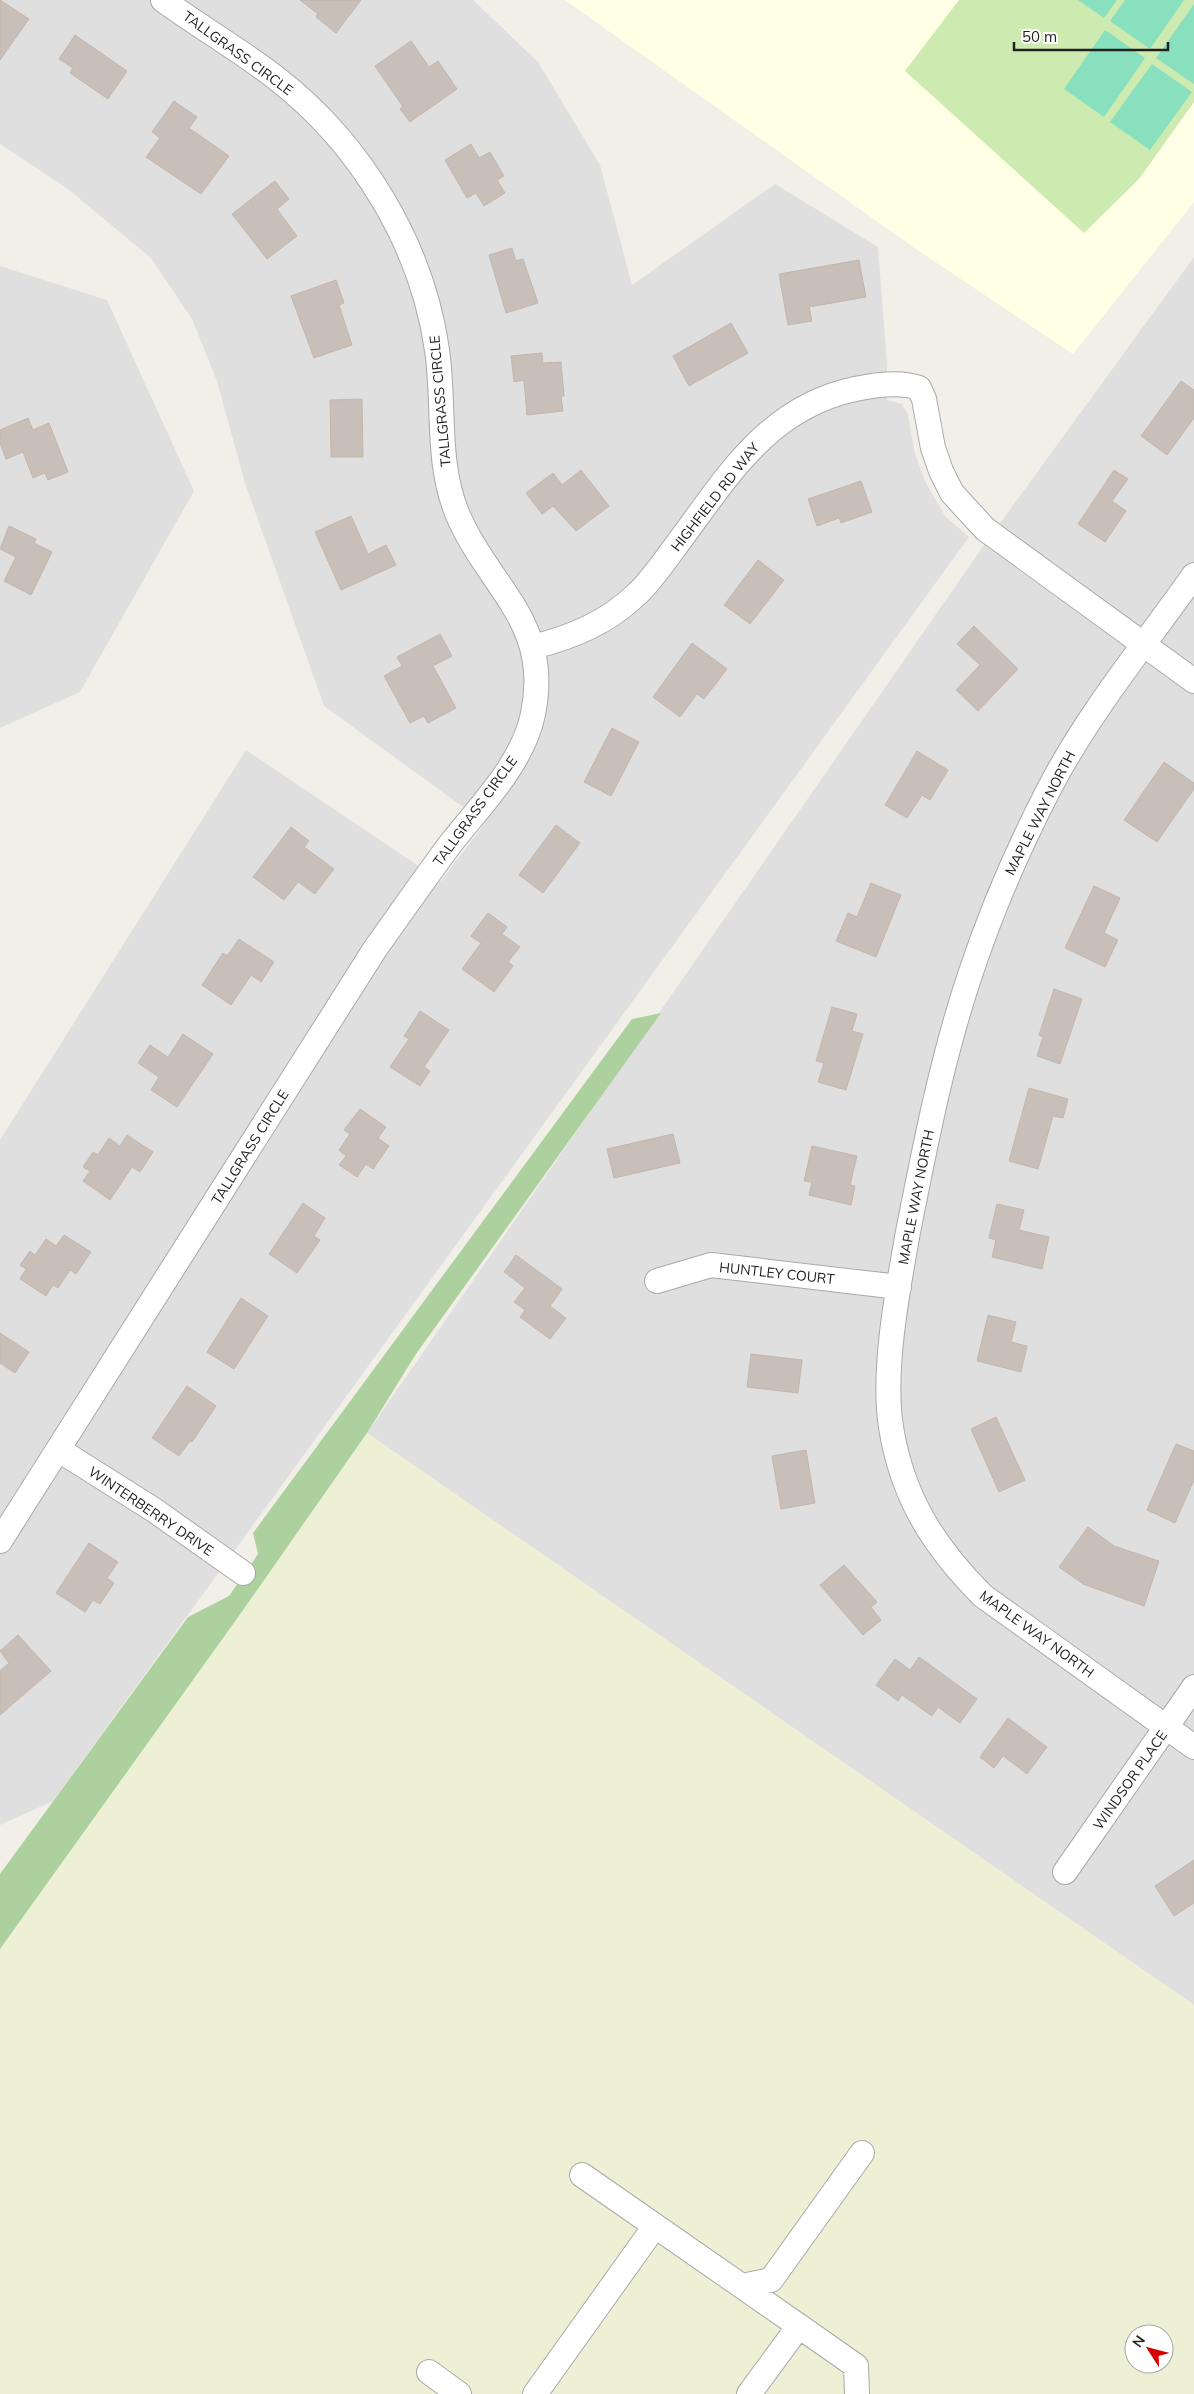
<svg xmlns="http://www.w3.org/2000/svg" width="1194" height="2394" font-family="Mulish,sans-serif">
<rect width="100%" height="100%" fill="#f2efe9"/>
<path fill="#e0dfdf" d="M0 0H473L538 62 600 165 632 285 775 184 878 247 887 364V400L902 404 908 415 915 454 926 483 945 516 969 537 53 1801 0 1825V1140L246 750 441 881 485 823 324 706 245 483 217 381 192 319 151 258 68 189 0 144Z
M1194 257V2005L367 1433 982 548Z
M0 266 107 300 194 491 80 692 0 728Z"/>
<path fill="#ffffe5" d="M565 0H1194V202L1073 354 916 249Z"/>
<path fill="#eef0d5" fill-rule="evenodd" d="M367 1433 1194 2005V2394H0V1949L241 1613ZM1134 2334H1164V2364H1134Z"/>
<path fill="#cdebb0" d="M959 0H1194V102L1139 179 1084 233 905 71Z"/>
<path fill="#add19e" d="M661 1013 416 1354 367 1433 241 1613 0 1949V1874L188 1617 229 1596 258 1554 253 1533 632 1019Z"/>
<path fill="#88e0be" d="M1078 0H1117L1104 18Z
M1125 0H1184L1150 49 1110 21Z
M1194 4V84L1156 58Z
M1105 30 1145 58 1104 117 1064 89Z
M1152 64 1192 92 1150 150 1110 122Z"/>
<path fill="#c7bfb8" stroke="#c4b6ab" d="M0 0 29 19 0 60Z
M300 0H361L336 33 316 17 318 14Z
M75 35 127 71 108 99 70 73 73 68 59 59Z
M411 41 429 67 438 61 457 89 410 122 400 109 403 107 375 66Z
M174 101 197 117 189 128 229 156 201 194 146 157 160 138 152 132Z
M471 144 479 158 490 152 504 176 497 180 505 193 484 206 476 193 467 198 445 160Z
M275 181 289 199 277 209 297 236 267 259 232 214Z
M512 248 516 261 523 259 538 303 506 313 489 255Z
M859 260 866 297 809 307 812 321 788 325 779 274Z
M336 280 344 303 339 305 352 345 314 358 291 296Z
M731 323 748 353 689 386 673 356Z
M542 353 543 363 561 362 564 396H561L563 411 527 415 524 380 514 382 511 356Z
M1181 381 1194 390V418L1167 455 1141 436Z
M362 399 363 457H331L330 400Z
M28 418 33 430 49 423 68 472 48 480 45 473 33 478 23 452 6 459 0 443V430Z
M581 470 609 506 576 531 553 506 542 514 526 493 553 473 562 485Z
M1114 470 1128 479 1112 501 1126 511 1105 542 1078 524Z
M861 481 872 512 841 523 839 518 817 526 808 499Z
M351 516 368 554 386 545 396 565 341 590 315 532Z
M9 526 36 539 34 543 52 552 31 595 4 581 16 557 0 549Z
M758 560 784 580 750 624 724 605Z
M974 626 1018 669 978 711 956 690 980 665 957 644Z
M440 634 452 656 433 666 456 708 428 723 424 716 410 723 384 676 402 666 397 657Z
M692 643 727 669 704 699 697 694 680 717 653 697Z
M612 728 639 742 611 796 584 782Z
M917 751 948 770 930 800 922 795 907 818 885 805Z
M1164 762 1194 783V789L1157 842 1124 820Z
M556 825 580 843 543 893 519 875Z
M291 827 309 841 304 847 334 869 315 894 298 882 284 900 253 877Z
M871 883 901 895 876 957 836 941 848 913 857 917Z
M1094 886 1120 898 1104 933 1118 940 1105 967 1065 948Z
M488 913 507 927 502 934 520 947 508 962 513 966 494 992 462 969 481 943 471 936Z
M239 939 274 962 261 982 251 975 231 1005 202 985 223 953 227 956Z
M1054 989 1082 999 1060 1064 1037 1056 1043 1037 1039 1035Z
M832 1007 857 1014 852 1031 863 1034 846 1090 818 1082 824 1063 816 1061Z
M420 1011 449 1030 424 1067 430 1071 420 1086 390 1067 409 1039 404 1036Z
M183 1034 213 1054 177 1107 151 1090 159 1077 138 1063 150 1045 168 1057Z
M1029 1088 1068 1099 1063 1118 1053 1116 1038 1169 1009 1161Z
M360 1109 386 1127 378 1138 389 1146 373 1169 366 1164 357 1177 339 1165 346 1156 339 1150 350 1134 344 1130Z
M673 1134 680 1163 614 1178 607 1149Z
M127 1135 153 1152 140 1172 132 1167 110 1200 83 1181 90 1171 83 1167 93 1152 98 1155 109 1138 120 1146Z
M812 1146 857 1156 850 1185 855 1186 851 1205 809 1195 812 1182 804 1181Z
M303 1203 325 1218 314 1236 320 1240 297 1273 269 1254Z
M997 1204 1024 1210 1019 1230 1049 1237 1042 1269 992 1257 996 1240 989 1238Z
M64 1235 91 1252 76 1274 70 1270 58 1288 53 1285 46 1296 20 1279 26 1269 20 1265 30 1251 35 1255 46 1239 56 1246Z
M516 1255 562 1289 550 1306 566 1318 550 1339 520 1317 525 1310 514 1302 525 1288 504 1272Z
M241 1298 268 1316 234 1369 207 1352Z
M988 1315 1016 1322 1011 1342 1027 1346 1021 1372 977 1361Z
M0 1333 29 1352 15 1373 0 1363Z
M751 1354 802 1360 798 1393 747 1387Z
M187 1386 216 1406 192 1442 190 1441 179 1456 152 1438Z
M996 1417 1025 1480 999 1492 971 1429Z
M1176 1444 1194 1451V1480L1175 1523 1147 1510Z
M806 1450 815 1503 781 1509 772 1456Z
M1088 1527 1114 1546 1159 1561 1144 1606 1083 1584 1059 1567Z
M89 1543 118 1562 107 1578 114 1583 100 1604 93 1600 85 1612 56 1593Z
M844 1565 877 1602 871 1607 881 1620 863 1635 820 1585Z
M18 1635 51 1671 0 1715V1671L9 1663 0 1651Z
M919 1657 977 1699 960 1723 938 1707 932 1716 902 1695 898 1701 876 1685 895 1659 910 1670Z
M1008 1718 1047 1747 1027 1774 1003 1756 994 1768 980 1757Z
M1194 1860V1903L1174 1916 1155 1886Z"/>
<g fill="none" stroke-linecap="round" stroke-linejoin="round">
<defs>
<path id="minor" d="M1194 575C1144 646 1089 712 1049 789 1018 849 991 911 970 975 942 1058 925 1146 908 1232 898 1288 882 1371 891 1427 902 1497 934 1547 983 1596L1194 1747
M533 647C572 637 607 623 637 594 651 581 663 563 675 547 726 479 766 408 855 389 875 385 900 381 919 388L924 399 933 448 941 471 952 493 985 529 1194 681
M657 1281 711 1265 899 1287
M59 1450 154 1510 243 1573
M0 1541 375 949C400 914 425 878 451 843 481 805 523 763 533 714 552 621 489 589 457 513 436 462 445 404 437 350 422 244 360 143 276 78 240 50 200 27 163 0
M1065 1872 1194 1687
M582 2175 799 2326
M742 2286 771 2280 862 2153
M429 2372 459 2394
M535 2394 655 2226
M749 2394 799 2326 856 2366 857 2394"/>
</defs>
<use href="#minor" stroke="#a9a9a9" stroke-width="26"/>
<use href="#minor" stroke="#fff" stroke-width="24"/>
</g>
<g text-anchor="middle" stroke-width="5" stroke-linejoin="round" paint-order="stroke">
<g font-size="14" fill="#222" stroke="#fff">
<text transform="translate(238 53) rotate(36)" y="5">TALLGRASS CIRCLE</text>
<text transform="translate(440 401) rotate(-95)" y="5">TALLGRASS CIRCLE</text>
<text transform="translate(715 497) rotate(-52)" y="5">HIGHFIELD RD WAY</text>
<text transform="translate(475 811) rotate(-54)" y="5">TALLGRASS CIRCLE</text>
<text transform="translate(1040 813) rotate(-63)" y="5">MAPLE WAY NORTH</text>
<text transform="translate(250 1147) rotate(-58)" y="5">TALLGRASS CIRCLE</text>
<text transform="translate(916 1197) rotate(-79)" y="5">MAPLE WAY NORTH</text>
<text transform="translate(777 1273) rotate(6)" y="5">HUNTLEY COURT</text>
<text transform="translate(151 1511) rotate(34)" y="5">WINTERBERRY DRIVE</text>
<text transform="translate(1037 1634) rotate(36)" y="5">MAPLE WAY NORTH</text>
<text transform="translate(1130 1780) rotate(-55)" y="5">WINDSOR PLACE</text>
</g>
</g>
<g transform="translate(1149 2349) rotate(306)"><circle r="24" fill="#ffffff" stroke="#a7a7a7"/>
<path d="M0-4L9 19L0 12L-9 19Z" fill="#d40000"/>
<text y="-8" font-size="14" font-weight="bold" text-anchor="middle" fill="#222222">N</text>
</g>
<path d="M1014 42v8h154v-8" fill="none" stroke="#222222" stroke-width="2.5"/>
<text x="1022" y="42" font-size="15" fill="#222222" stroke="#ffffff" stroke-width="4" paint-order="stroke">50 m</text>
</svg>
